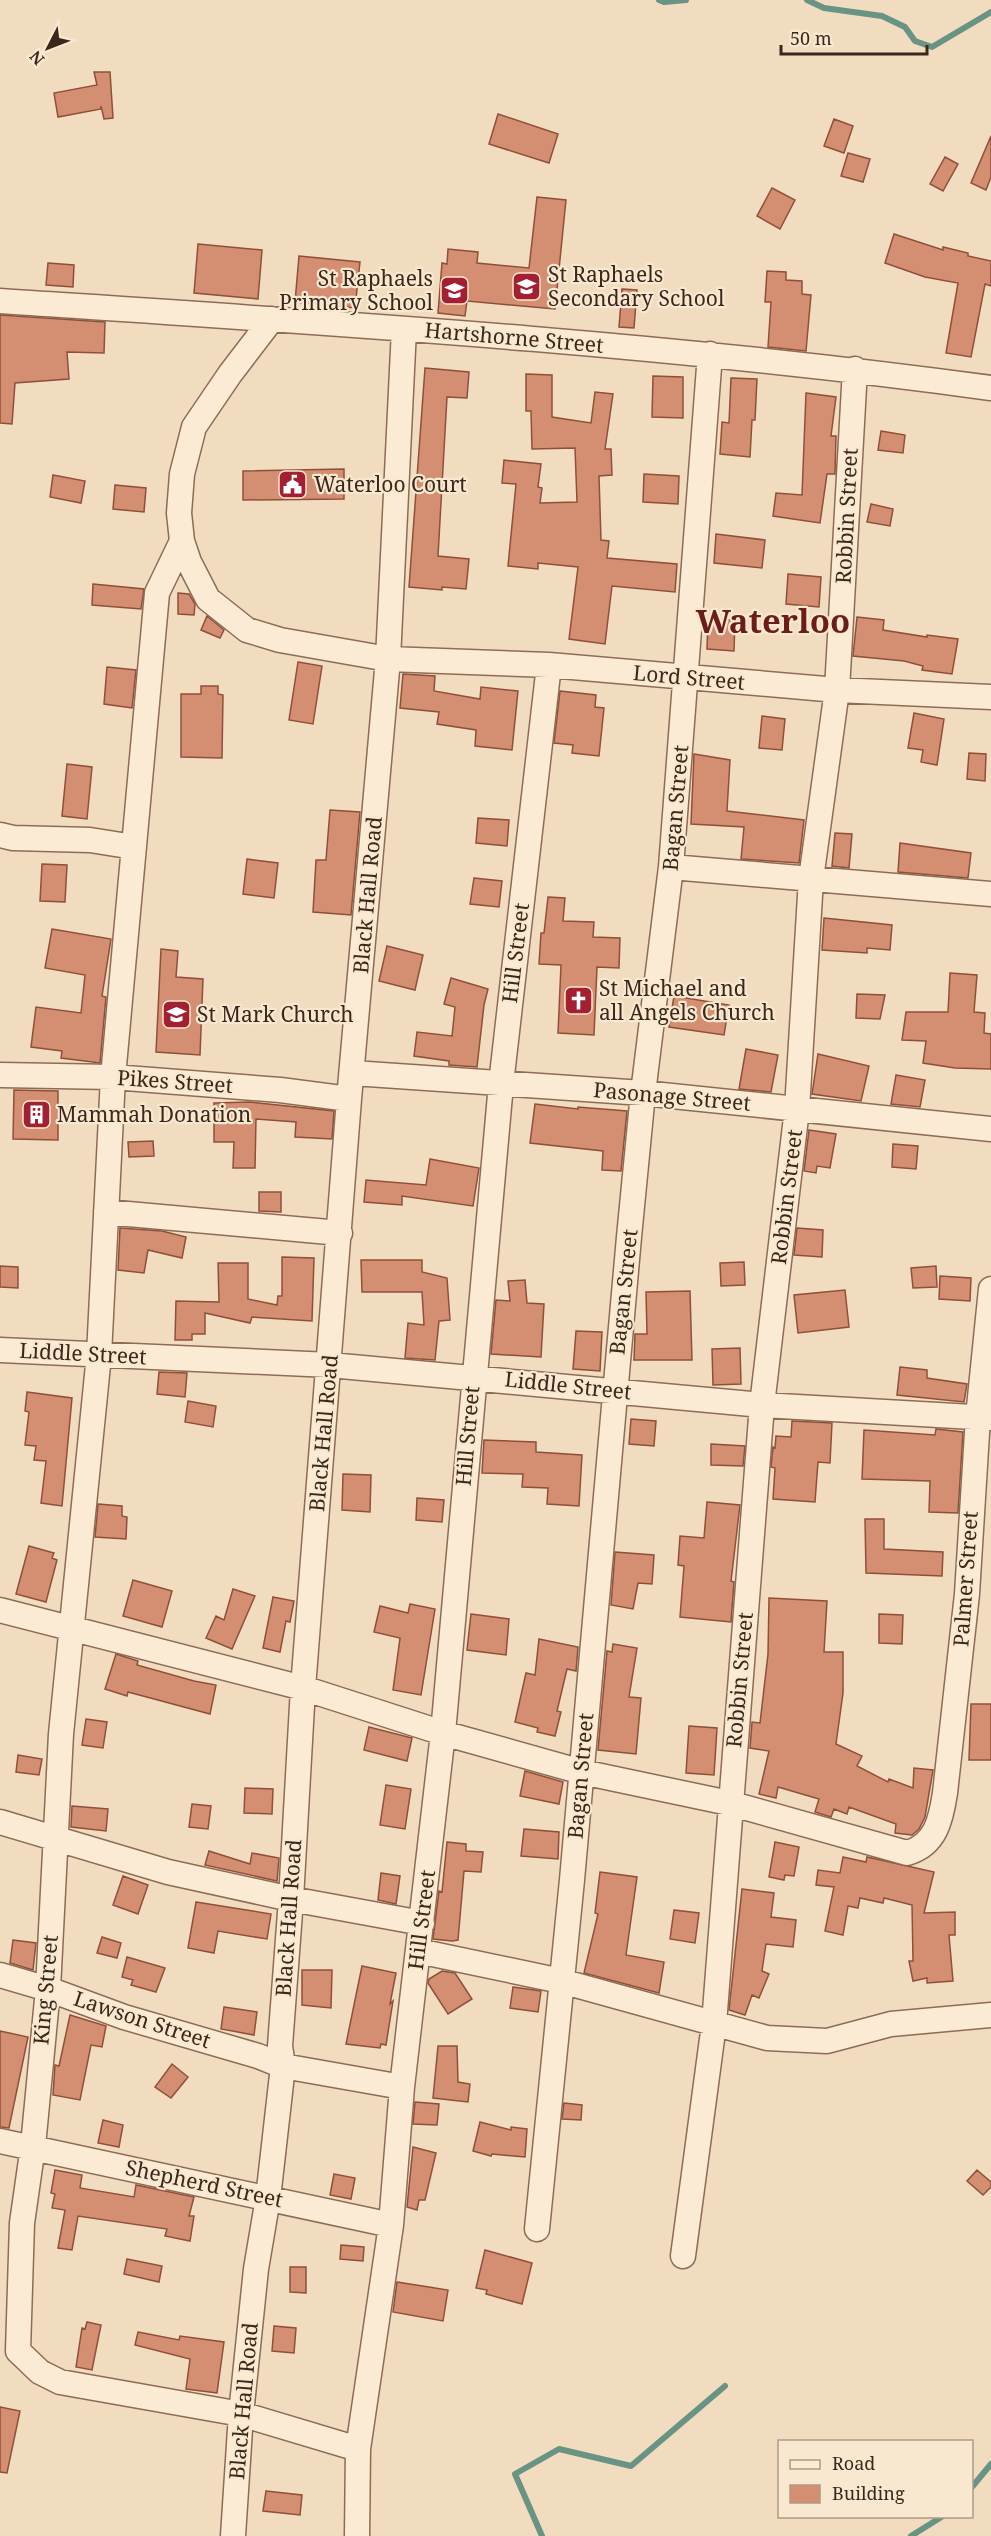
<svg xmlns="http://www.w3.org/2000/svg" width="991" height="2536" font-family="'Noto Serif',serif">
<rect width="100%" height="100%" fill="#f2dcc0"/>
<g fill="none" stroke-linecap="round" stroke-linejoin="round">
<path stroke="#699383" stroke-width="6" d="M659 0 664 2 686 0
M807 0 824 8 882 16 905 27 915 41 932 47 991 12
M972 2487 991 2464
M542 2536 515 2474 559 2449 631 2466 725 2386
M911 2536 943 2516"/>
</g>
<path fill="#d48e72" stroke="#8f5039" stroke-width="1.5" d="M94 72H110L113 118 104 119 101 106V109L58 117 54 93 97 85Z
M498 114 558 134 549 163 489 144Z
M834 119 853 126 844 153 824 146Z
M991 136V177L986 190 971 183Z
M848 153 870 159 863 182 841 176Z
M945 157 958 164 943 191 930 184Z
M772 188 795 200 780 229 757 216Z
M537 197 566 200 555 309 467 301 465 316 438 313 442 263 447 264 448 249 478 252 477 263 529 268Z
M894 234 943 250V247L968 253V256L991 261V286L985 284 971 357 946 353 958 283 925 277 885 263Z
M198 244 262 250 258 299 194 293Z
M299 256 360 262 355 308 295 302Z
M48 263 74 265 73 287 46 285Z
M767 271 786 272V280L802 281V294L811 295 806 351 768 347 771 302H765Z
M622 289 637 290 634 328 619 327Z
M0 315 105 322 104 353 67 352 69 379 15 383 12 424 0 423Z
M425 368 469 372 467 398 447 397 438 556 469 559 466 589 442 587V590L409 587Z
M526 374 552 375V417L591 423 595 392 613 394 605 449H611L612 475 599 476 601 540 609 541 607 558 677 564 675 592 612 586 605 644 569 639 578 567 538 563V569L508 566 516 484 502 483 504 460 541 464 538 487 542 488 540 503 577 502 575 448 532 449 531 411H526Z
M653 376 683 377V418L652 417Z
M731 378 757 379 755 420H752L750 457 720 454 722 422 729 423Z
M806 393 836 397 831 436H836L835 474H827L820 523 773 516 776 493 802 495Z
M881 431 905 435 903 453 878 450Z
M344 469V499L243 500V471Z
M644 474 679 476 678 504 643 502Z
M53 475 85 481 81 503 50 497Z
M115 485 146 488 144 512 113 509Z
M871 504 893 509 890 526 867 522Z
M716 534 765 540 762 568 714 563Z
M788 574 821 577 819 607 786 604Z
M93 584 144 589 141 609 92 605Z
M178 593 189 594 195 604 194 615 178 614Z
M207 616 224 630 220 638 201 630Z
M857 617 884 620 883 630 927 637V635L958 639 952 674 922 670 923 666 904 661 853 656Z
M708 619 735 620 734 651 707 649Z
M298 662 322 666 313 724 289 720Z
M107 667 136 670 132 708 104 704Z
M403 674 435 676 434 691 480 699 481 687 518 691 512 750 475 746 476 730 437 724 439 712 400 708Z
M201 686H218V694L223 695 222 758 181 757V694H201Z
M560 691 596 695 595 707 604 708 599 756 572 753 573 745 554 743Z
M914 713 944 719 937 765 921 762 923 750 908 748Z
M762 716 785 719 782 750 759 748Z
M969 753 986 754 985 781 967 779Z
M694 754 730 760 727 811 804 820 799 863 741 859 744 827 691 824Z
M67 764 92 767 87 819 62 816Z
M330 810 360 812 351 915 313 912 316 860H326Z
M478 818 509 820 507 846 476 843Z
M835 833 852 834 849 868 832 866Z
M900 843 971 853 968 878 898 872Z
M247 859 278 863 274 898 243 894Z
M42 864 67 865 65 902 40 901Z
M474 878 502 881 499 907 470 904Z
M548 897 565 898 563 921 594 922 593 937 620 938 619 968 597 967 594 1035 558 1033 561 965 539 964 541 933H544Z
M824 918 892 925 890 950 867 948V953L822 950Z
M52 929 111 939 102 996 106 997 100 1063 61 1058 62 1051 31 1047 36 1007 81 1013 85 975 45 968Z
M387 946 423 955 415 990 379 981Z
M161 949 178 951 176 977 203 979 200 1055 156 1052Z
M950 973 977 975 974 1012 985 1013 984 1033 991 1034V1069L955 1068 923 1063 926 1041 902 1040 906 1012H948Z
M451 978 488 989 484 1005 477 1067 449 1065V1061L414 1056 417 1032 452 1036 455 1007 444 1004Z
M857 994 885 995 880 1019 856 1018Z
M674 996 729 1005 724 1035 669 1027Z
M746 1049 778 1055 771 1092 739 1089Z
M818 1054 869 1066 861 1101 812 1094Z
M896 1075 925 1080 920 1107 891 1104Z
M14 1090 58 1091V1140L13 1139Z
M250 1102 334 1111 332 1139 295 1137 296 1122 256 1119 255 1168H233L234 1142H214V1103Z
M535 1104 578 1109V1107L627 1111 621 1171 602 1170 603 1151 530 1143Z
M809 1130 836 1134 830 1168 817 1166 816 1173 804 1171Z
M153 1141 154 1156 129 1157 128 1142Z
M893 1144 918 1146 916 1169 892 1167Z
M430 1159 479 1168 473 1206 402 1196V1205L364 1202 366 1180 426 1185Z
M259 1192H281V1212L259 1211Z
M120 1228 162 1231 186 1237 182 1258 148 1250 144 1273 118 1270Z
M797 1228 823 1230 822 1257 794 1255Z
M282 1257 314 1258 312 1321 252 1317 250 1323 205 1313V1334H192V1340H175L176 1301 219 1302 218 1263H248V1299L277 1305 278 1296H282Z
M361 1260H422V1272L447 1278 450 1320 439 1321 435 1360 405 1358 408 1323 424 1325 422 1292H362Z
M744 1262 745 1285 721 1286 720 1263Z
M0 1266 18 1267V1288L0 1287Z
M936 1266 937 1287 913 1288 911 1268Z
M940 1276 971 1278 970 1301 939 1299Z
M525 1280 527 1303 544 1304 541 1357 491 1354 496 1300 510 1301 508 1281Z
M845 1290 849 1327 798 1333 794 1295Z
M690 1291 692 1360H634L635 1334H647L646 1292Z
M576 1331 602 1332 600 1371 573 1369Z
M740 1348 741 1384 713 1385 712 1349Z
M900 1367 927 1370V1378L967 1384 964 1402 897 1395Z
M159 1372 187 1373 185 1397 157 1394Z
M27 1392 72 1398 62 1506 41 1503 46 1461 34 1460 36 1446 25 1445 29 1412 25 1411Z
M188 1401 216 1406 213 1427 185 1422Z
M631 1419 656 1421 654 1446 629 1444Z
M792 1421 832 1423 830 1463 818 1462 815 1502 773 1499 775 1468 771 1467 773 1447 775 1448 776 1436 791 1437Z
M936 1429 963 1432 958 1513 929 1512 930 1481 862 1479 864 1430 935 1435Z
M484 1440 536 1442V1452L582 1455 579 1506 547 1504 548 1488 522 1487 523 1474 482 1473Z
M711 1444 745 1446 743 1466 711 1465Z
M343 1474 371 1475 370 1512 342 1510Z
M417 1498 444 1500 442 1522 416 1520Z
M707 1502 740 1505 731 1581 734 1582 731 1622 680 1617 684 1566 678 1565 680 1536 704 1538Z
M98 1504 122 1506V1516L127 1517 126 1539 95 1537Z
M865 1519H884V1549L943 1552 942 1576 866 1573Z
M29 1546 54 1553 52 1558 57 1560 46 1602 16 1594Z
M615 1552 654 1555 652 1584 638 1583 633 1609 611 1605Z
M133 1580 172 1591 162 1627 123 1616Z
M233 1589 255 1596 232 1649 206 1638 216 1616 224 1620Z
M273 1597 294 1601 290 1622 286 1621 280 1652 263 1648Z
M769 1598 827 1601 824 1652H843V1693L836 1744 862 1756 857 1766 888 1782 889 1779 913 1788 914 1768 933 1770 925 1817 919 1829 912 1835 895 1833 896 1824 849 1807 847 1814 834 1809 831 1817 815 1812 819 1799 778 1787 776 1798 759 1794 769 1751 750 1748 752 1722 760 1723 768 1654Z
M410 1604 435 1609 421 1695 393 1690 400 1638 374 1632 380 1606 408 1613Z
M471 1614 509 1619 506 1655 467 1650Z
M879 1614 903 1615 902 1644 879 1643Z
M539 1639 578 1647 576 1671 567 1669 557 1711 561 1712 555 1736 537 1732 538 1728 515 1722 526 1673 535 1675Z
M613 1644 637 1648 629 1697 641 1698 636 1754 598 1750 607 1651 612 1652Z
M116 1654 138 1661 137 1665 194 1681 216 1685 210 1714 128 1692 127 1696 105 1689Z
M971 1704H991V1760H969Z
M86 1719 107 1722 103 1748 82 1745Z
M689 1726 717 1728 714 1775 686 1773Z
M369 1727 412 1738 407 1761 364 1750Z
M18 1755 42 1759 39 1775 16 1772Z
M525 1771 563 1782 559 1804 520 1796Z
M386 1785 411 1789 405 1829 380 1825Z
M245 1788 273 1789 272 1814 244 1813Z
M192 1804 211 1806 208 1829 189 1827Z
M72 1806 108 1809 106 1831 71 1827Z
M524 1829 559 1832 558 1859 521 1856Z
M447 1842 466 1844V1851L483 1852 481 1872 464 1871 458 1940 452 1941 433 1939 439 1891 442 1892Z
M775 1842 799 1847 794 1876 785 1875 784 1880 769 1877Z
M209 1851 250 1864 252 1853 279 1858 277 1881 205 1865Z
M843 1857 866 1862 867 1857 934 1872 924 1913 955 1912V1935H949L953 1981 927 1983V1978L913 1981 909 1961H913L912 1905 884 1898 883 1903 860 1898 858 1908 848 1906 843 1935 825 1931 834 1887 816 1885 818 1870 840 1873Z
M600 1872 637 1877 626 1955 664 1962 659 1993 584 1973 598 1914 595 1913Z
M381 1873 400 1876 396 1904 378 1900Z
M123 1876 148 1885 138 1914 113 1905Z
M742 1889 774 1893 771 1917 796 1920 793 1947 766 1944 762 1971 769 1974 759 1998 752 1995 745 2015 729 2010Z
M196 1902 271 1914 267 1939 218 1931 214 1953 188 1948Z
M674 1910 699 1913 695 1943 670 1939Z
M102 1937 121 1943 117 1958 97 1953Z
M13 1940 36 1943 33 1970 10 1963Z
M127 1957 165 1968 156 1992 131 1985 133 1980 122 1977Z
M362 1966 396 1973 390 2004 393 2001 386 2045 381 2044 380 2048 346 2044Z
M302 1970H332L331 2008 302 2005Z
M442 1971 455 1973 472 1999 448 2014 428 1983 429 1979Z
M513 1987 541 1991 538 2012 510 2008Z
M224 2007 257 2012 254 2035 221 2029Z
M70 2015 106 2026 102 2047 91 2045 80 2100 53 2095 55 2065 59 2066Z
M0 2031 28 2037 9 2128 0 2127Z
M438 2046H457L458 2082 470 2084 468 2102 433 2098Z
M172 2064 188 2077 171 2098 155 2087Z
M415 2102 439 2104 437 2125 413 2124Z
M564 2103 582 2105 581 2120 562 2119Z
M103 2120 123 2125 119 2147 98 2143Z
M480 2122 511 2130V2127L527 2129 525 2157 492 2154 491 2156 473 2151Z
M413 2147 436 2153 425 2200H419L417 2210 407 2207Z
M55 2170 82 2175 80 2188 134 2197 136 2185 194 2197 189 2216H194L190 2241 165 2236 167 2229 78 2216 72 2250 58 2248 65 2210 52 2208 55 2194 51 2193Z
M977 2170 991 2182V2187L983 2195 967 2181Z
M334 2174 355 2178 351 2199 330 2195Z
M341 2245 364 2247 363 2261 340 2259Z
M485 2250 532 2263 522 2304 486 2294 487 2290 476 2288Z
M127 2259 162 2266 159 2282 124 2274Z
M290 2267H306V2293L290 2292Z
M397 2282 448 2290 443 2321 393 2312Z
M87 2322 101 2325 92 2370 76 2367 82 2328 85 2329Z
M274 2326 296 2328 294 2353 272 2351Z
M138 2332 179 2340 180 2336 224 2342 217 2393 186 2389 190 2359 135 2345Z
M0 2407 20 2411 7 2473 0 2472Z
M266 2491 302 2495 300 2515 263 2511Z"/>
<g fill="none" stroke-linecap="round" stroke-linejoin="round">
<defs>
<path id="minor" d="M0 301C331 323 662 343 991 388
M272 319 230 374 194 427 182 474 179 513 182 541 189 562 208 599 247 630 280 640 388 659 549 665 837 690 991 697
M182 541 157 593 113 1077 99 1355 61 1734 48 1989 33 2146 22 2223 18 2351 40 2372 60 2382 241 2414 358 2449
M0 835 13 838 90 840 134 847
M671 867 991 894
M353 1073 643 1093 991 1129
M0 1075 113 1077 280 1090 349 1099
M106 1212 340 1233
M0 1350 330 1365 762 1405 991 1418
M0 1610 303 1688 443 1733 582 1772 729 1803 907 1853C936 1845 941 1819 945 1793L967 1594 978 1417 991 1289
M0 1822 168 1872 291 1899 422 1923
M418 1951 561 1981 767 2038 827 2041 891 2024 991 2015
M0 1975 48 1989 124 2017 258 2056 283 2066 402 2087
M0 2141 391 2225 402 2087 443 1733 501 1084 549 665
M537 2229 572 1880 629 1237 643 1093 671 867 710 354
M683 2256 714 2024 762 1405 797 1109 811 879 837 690 855 369
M233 2536 241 2414 256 2269 268 2198 283 2066 280 2046 291 1899 303 1688 349 1099 388 659 404 329
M357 2536 358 2449 391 2225"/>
</defs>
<use href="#minor" stroke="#8d6c56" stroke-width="27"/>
<use href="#minor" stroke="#fcebd4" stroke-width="24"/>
</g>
<defs>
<symbol id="school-square" viewBox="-11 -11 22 22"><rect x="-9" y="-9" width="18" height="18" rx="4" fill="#a22032" stroke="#f9e8d0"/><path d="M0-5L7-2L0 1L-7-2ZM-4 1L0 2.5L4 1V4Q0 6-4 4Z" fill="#fff"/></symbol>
<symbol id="civic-square" viewBox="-11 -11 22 22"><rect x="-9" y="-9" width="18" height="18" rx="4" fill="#a22032" stroke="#f9e8d0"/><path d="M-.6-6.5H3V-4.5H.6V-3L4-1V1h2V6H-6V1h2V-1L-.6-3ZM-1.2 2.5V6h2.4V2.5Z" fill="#fff"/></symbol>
<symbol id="church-square" viewBox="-11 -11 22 22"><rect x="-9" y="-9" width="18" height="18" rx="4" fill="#a22032" stroke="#f9e8d0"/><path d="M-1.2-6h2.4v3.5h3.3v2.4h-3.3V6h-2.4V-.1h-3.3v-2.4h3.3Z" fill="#fff"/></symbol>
<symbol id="building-square" viewBox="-11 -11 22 22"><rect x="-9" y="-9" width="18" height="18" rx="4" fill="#a22032" stroke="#f9e8d0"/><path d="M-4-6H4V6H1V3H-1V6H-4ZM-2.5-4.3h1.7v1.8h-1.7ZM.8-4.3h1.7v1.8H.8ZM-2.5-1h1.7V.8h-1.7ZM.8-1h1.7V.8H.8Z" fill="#fff"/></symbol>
</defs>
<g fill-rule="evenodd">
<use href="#school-square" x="510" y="270" width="33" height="33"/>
<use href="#school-square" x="438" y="274" width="33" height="33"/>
<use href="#civic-square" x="276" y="468" width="33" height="33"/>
<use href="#church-square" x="562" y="984" width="33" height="33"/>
<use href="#school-square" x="160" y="998" width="33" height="33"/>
<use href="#building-square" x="20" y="1098" width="33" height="33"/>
</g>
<g text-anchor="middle" stroke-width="4.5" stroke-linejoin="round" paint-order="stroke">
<g font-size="21" fill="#3b271c" stroke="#f9e8d0" text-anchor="start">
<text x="548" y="282">St Raphaels<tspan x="548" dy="24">Secondary School</tspan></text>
<text x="433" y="286" text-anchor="end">St Raphaels<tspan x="433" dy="24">Primary School</tspan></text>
<text x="314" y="492">Waterloo Court</text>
<text x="599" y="996">St Michael and<tspan x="599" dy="24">all Angels Church</tspan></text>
<text x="197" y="1022">St Mark Church</text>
<text x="57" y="1122">Mammah Donation</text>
</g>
<g font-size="21" fill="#3b271c" stroke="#f9e8d0">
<text transform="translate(514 338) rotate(5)" y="7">Hartshorne Street</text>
<text transform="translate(847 516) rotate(-87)" y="7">Robbin Street</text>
<text transform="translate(689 678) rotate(5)" y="7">Lord Street</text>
<text transform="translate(676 808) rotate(-85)" y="7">Bagan Street</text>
<text transform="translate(368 895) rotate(-85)" y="7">Black Hall Road</text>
<text transform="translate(516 953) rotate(-83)" y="7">Hill Street</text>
<text transform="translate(175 1082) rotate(4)" y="7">Pikes Street</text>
<text transform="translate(672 1097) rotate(5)" y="7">Pasonage Street</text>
<text transform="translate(787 1197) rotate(-83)" y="7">Robbin Street</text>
<text transform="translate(624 1292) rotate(-84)" y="7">Bagan Street</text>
<text transform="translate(83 1354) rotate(3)" y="7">Liddle Street</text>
<text transform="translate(568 1386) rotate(6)" y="7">Liddle Street</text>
<text transform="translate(324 1433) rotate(-85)" y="7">Black Hall Road</text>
<text transform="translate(468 1436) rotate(-85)" y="7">Hill Street</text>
<text transform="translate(966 1579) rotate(-86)" y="7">Palmer Street</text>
<text transform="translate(740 1680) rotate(-85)" y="7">Robbin Street</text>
<text transform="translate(581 1776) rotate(-85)" y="7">Bagan Street</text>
<text transform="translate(289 1918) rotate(-86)" y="7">Black Hall Road</text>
<text transform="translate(422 1920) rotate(-83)" y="7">Hill Street</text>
<text transform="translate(46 1990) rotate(-85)" y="7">King Street</text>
<text transform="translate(142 2020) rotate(18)" y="7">Lawson Street</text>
<text transform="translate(204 2184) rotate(12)" y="7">Shepherd Street</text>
<text transform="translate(244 2401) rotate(-85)" y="7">Black Hall Road</text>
</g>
<g font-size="33" font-weight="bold" fill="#6c1d17" stroke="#f9e8d0">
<text x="773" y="633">Waterloo</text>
</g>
</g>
<rect x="778" y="2440" width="195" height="78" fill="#f9e8d0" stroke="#ad9b88" stroke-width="1.5"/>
<rect x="790" y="2460" width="30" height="9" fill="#fcebd4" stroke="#ad9b88" stroke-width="1.5"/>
<text x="832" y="2470" font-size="18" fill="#3b271c">Road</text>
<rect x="790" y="2485" width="30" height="18" fill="#d48e72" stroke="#ad9b88" stroke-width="1.5"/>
<text x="832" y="2500" font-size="18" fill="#3b271c">Building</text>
<g transform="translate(48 48) rotate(228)" stroke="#f9e8d0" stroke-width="4.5" paint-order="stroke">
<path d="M0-4.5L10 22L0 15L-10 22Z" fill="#3b271c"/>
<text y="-9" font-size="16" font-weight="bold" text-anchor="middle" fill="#3b271c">N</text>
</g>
<path d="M781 45v9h146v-9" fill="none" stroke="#3b271c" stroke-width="3"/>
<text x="790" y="45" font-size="18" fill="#3b271c" stroke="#f9e8d0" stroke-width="4.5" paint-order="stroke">50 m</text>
</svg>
